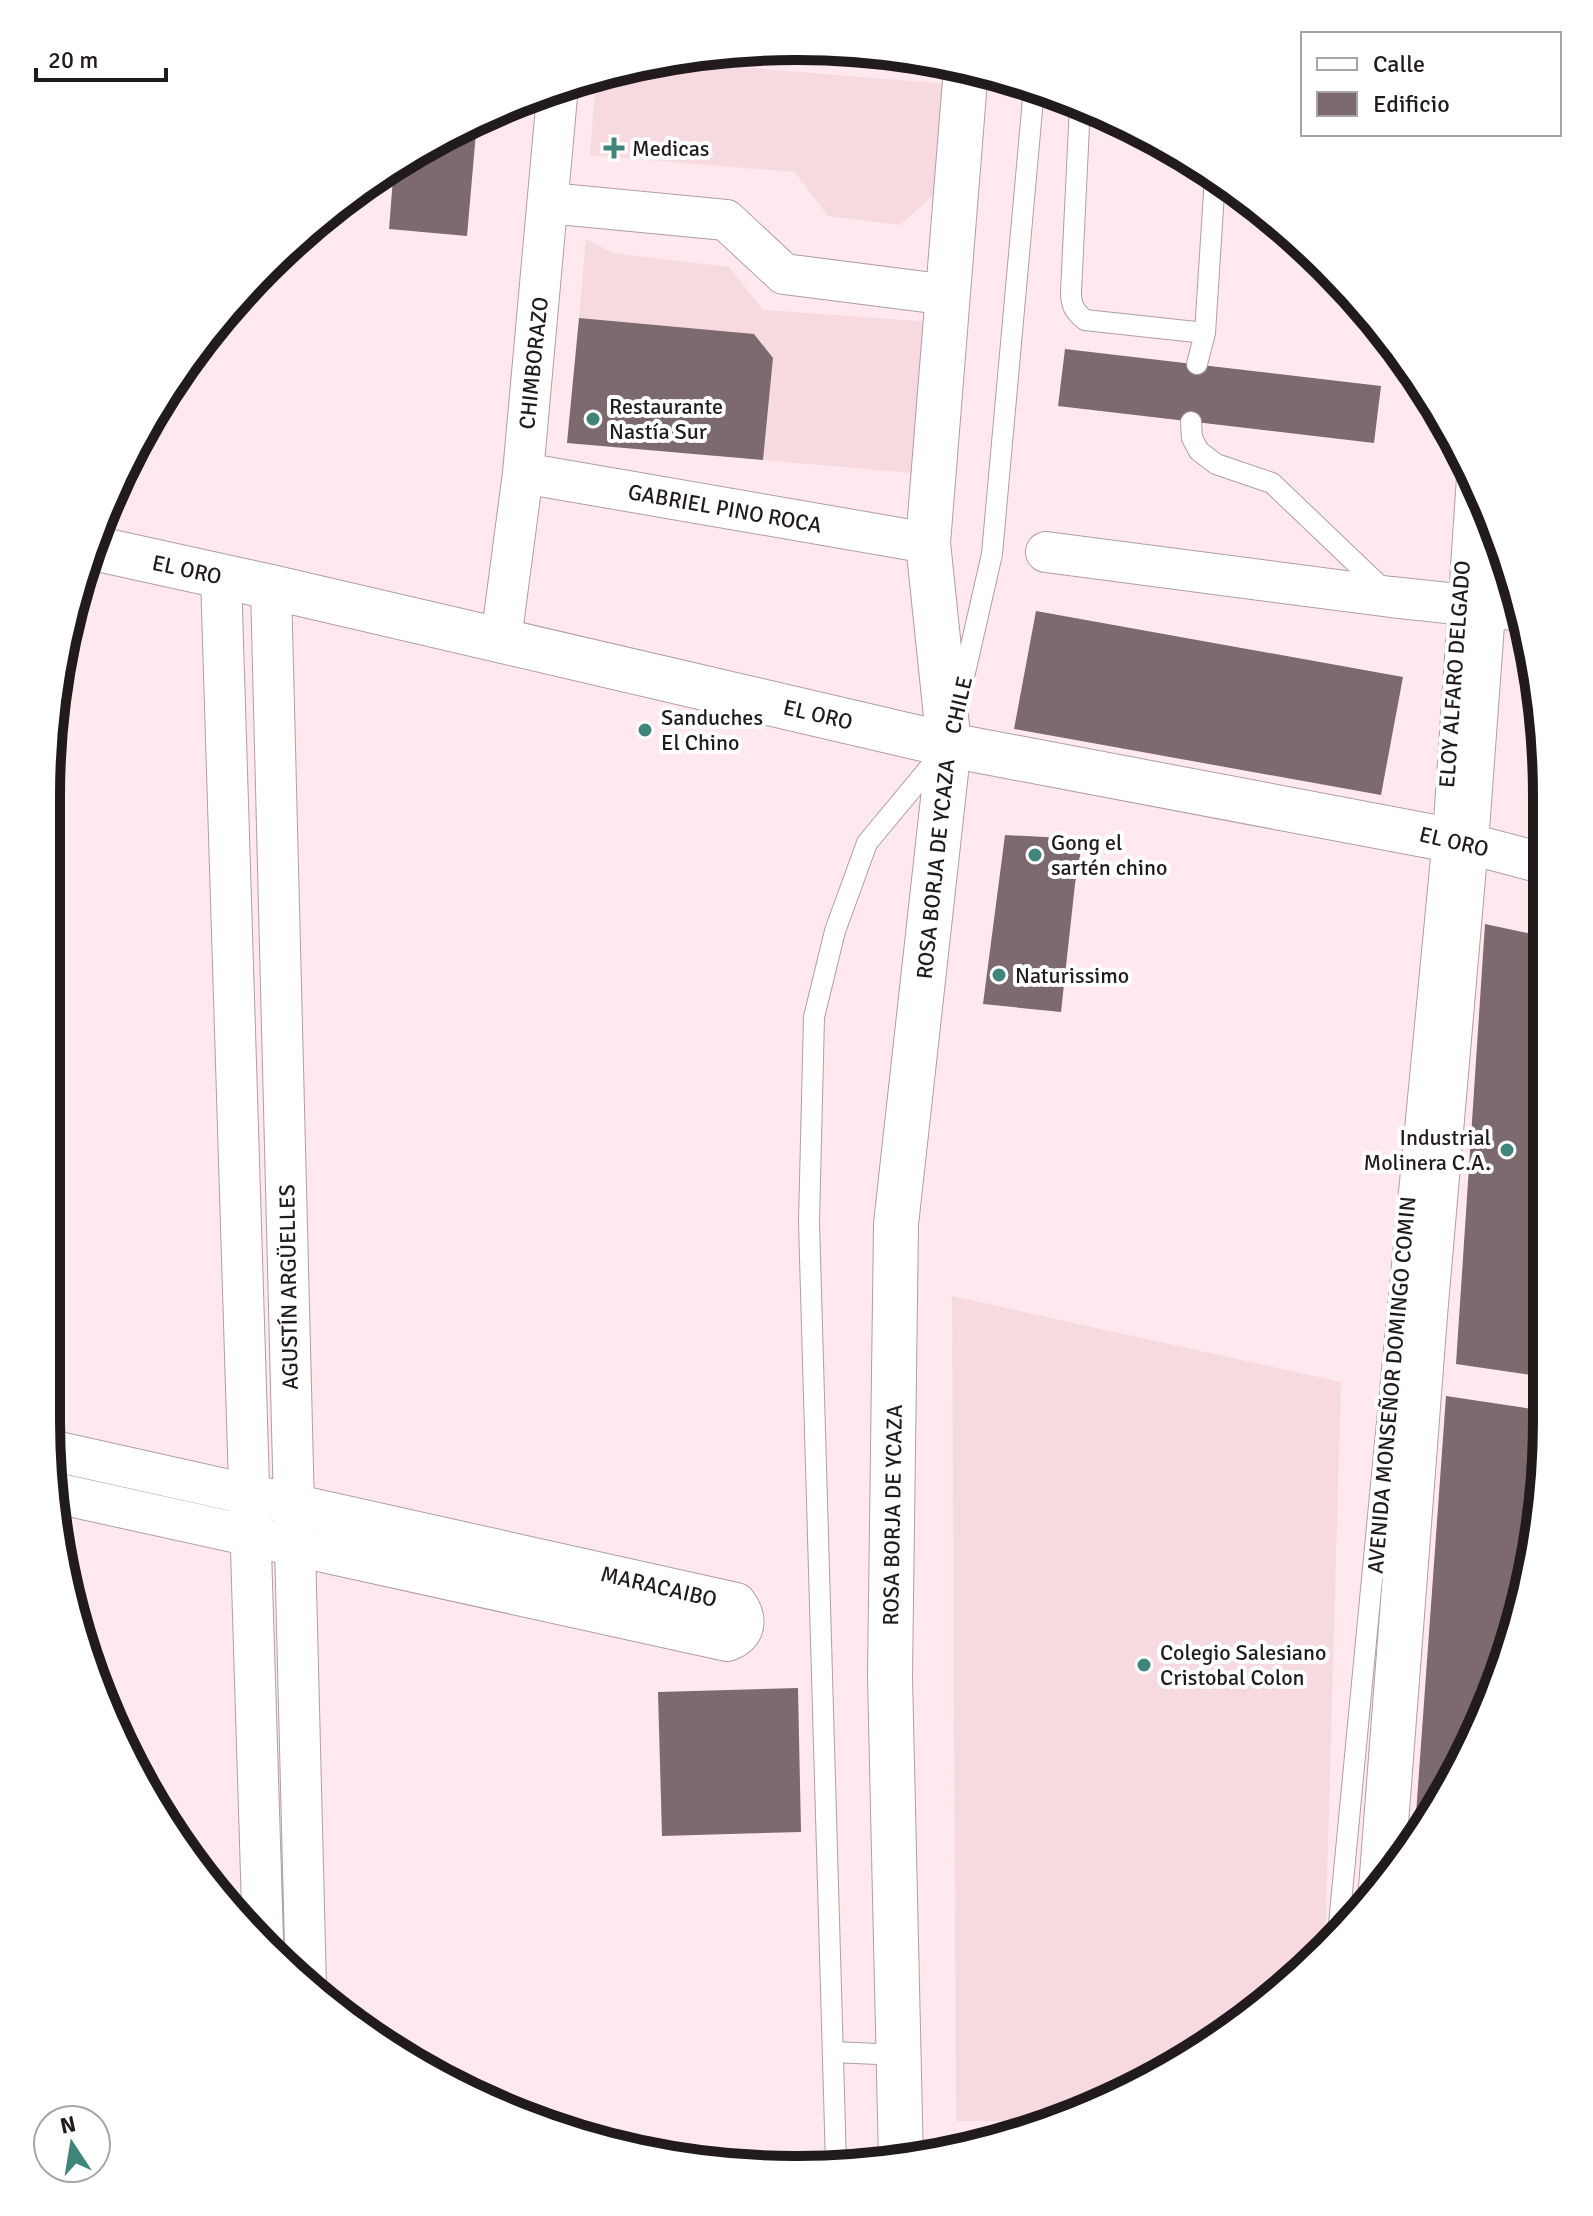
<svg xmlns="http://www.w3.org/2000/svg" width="1593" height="2216" font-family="Signika,sans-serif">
<rect width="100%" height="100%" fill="#ffe9ee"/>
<path fill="#f7d9e0" d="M664 61 948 84 939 190 900 225 828 216 795 172 590 155 596 76Z
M586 239 613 253 729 267 763 310 934 322 923 474 763 460 773 358 753 334 579 318Z
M952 1296 1341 1382 1325 1948 1291 1984 1084 2113 1054 2121H956Z"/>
<path fill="#7c6a6e" d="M477 121 467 236 389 229 394 166 422 146Z
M579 318 754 334 773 358 763 460 567 443Z
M1065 349 1381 386 1374 443 1058 406Z
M1036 611 1403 677 1381 795 1014 729Z
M1005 835 1083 839 1075 884 1061 1012 983 1004Z
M1485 924 1542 936 1545 1377 1456 1364Z
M1446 1396 1545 1411V1468L1522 1613 1470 1751 1414 1842Z
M798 1688 801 1832 662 1836 658 1692Z"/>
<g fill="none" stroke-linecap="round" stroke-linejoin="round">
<defs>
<path id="service" d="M1080 105 1071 292C1071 305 1074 311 1085 320L1205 333
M1197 364 1205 333 1215 177
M1191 422 1192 438 1199 451 1216 464 1272 483 1385 591
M958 703 992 554 1034 88
M1338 1934 1443 837 1468 462
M833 2052 900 2055
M836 2164 809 1222 814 1017 835 931 867 843 940 755"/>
<path id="minor" d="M549 203 726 220 784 274 949 295
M523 473 928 543
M1046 552 1391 597 1514 610
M221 576 263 1940
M271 587 306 1987
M501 640 523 473 558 85
M1466 843 1542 863
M50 1450 736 1603C748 1619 746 1634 727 1641L56 1493"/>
<path id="tertiary" d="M98 549 271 587 949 745 1466 843"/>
<path id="secondary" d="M1381 1888 1425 1315 1466 843 1489 529
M901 2162 890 1676 896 1224 949 745 928 543 966 68"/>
</defs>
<use href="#service" stroke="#b19da2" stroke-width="22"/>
<use href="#minor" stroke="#b19da2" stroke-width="42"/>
<use href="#tertiary" stroke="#b19da2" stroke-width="46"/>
<use href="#secondary" stroke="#b19da2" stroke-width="46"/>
<use href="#service" stroke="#fff" stroke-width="20"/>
<use href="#minor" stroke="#fff" stroke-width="40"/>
<use href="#tertiary" stroke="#fff" stroke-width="44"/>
<use href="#secondary" stroke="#fff" stroke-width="44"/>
</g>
<g fill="#40857a" stroke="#fff" stroke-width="3">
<path d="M610 136h8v8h8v8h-8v8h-8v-8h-8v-8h8z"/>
<circle cx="593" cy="419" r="8"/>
<circle cx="645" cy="730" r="8"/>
<circle cx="1035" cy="855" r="8"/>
<circle cx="999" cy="975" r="8"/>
<circle cx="1507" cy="1150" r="8"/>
<circle cx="1144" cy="1665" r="8"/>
</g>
<g text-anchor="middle" stroke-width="8" stroke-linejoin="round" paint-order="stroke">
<g font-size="22" fill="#221b1d" stroke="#fff" text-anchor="start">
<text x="632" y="156">Medicas</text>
<text x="609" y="414">Restaurante<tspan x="609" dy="25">Nastía Sur</tspan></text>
<text x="661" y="725">Sanduches<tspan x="661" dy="25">El Chino</tspan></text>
<text x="1051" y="850">Gong el<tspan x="1051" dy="25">sartén chino</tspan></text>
<text x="1015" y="983">Naturissimo</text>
<text x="1491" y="1145" text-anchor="end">Industrial<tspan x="1491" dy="25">Molinera C.A.</tspan></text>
<text x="1160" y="1660">Colegio Salesiano<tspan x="1160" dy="25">Cristobal Colon</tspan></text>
</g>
<g font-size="22" fill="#221b1d" stroke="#fff">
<text transform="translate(533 363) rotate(-84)" y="8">CHIMBORAZO</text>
<text transform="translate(725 508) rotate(10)" y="8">GABRIEL PINO ROCA</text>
<text transform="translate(187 569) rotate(12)" y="8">EL ORO</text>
<text transform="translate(1454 674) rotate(-86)" y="8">ELOY ALFARO DELGADO</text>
<text transform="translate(958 705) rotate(-77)" y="8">CHILE</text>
<text transform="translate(818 714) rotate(13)" y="8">EL ORO</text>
<text transform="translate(1454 841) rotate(13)" y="8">EL ORO</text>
<text transform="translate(935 869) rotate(-84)" y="8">ROSA BORJA DE YCAZA</text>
<text transform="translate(288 1287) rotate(-91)" y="8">AGUSTÍN ARGÜELLES</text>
<text transform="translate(1391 1385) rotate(-85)" y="8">AVENIDA MONSEÑOR DOMINGO COMIN</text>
<text transform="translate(892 1515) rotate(-89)" y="8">ROSA BORJA DE YCAZA</text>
<text transform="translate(659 1586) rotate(13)" y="8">MARACAIBO</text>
</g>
</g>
<path d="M0 0H1593V2216H0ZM796 60H797A736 736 0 0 1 1533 796V1420A736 736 0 0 1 797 2156H796A736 736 0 0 1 60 1420V796A736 736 0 0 1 796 60Z" fill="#fff" fill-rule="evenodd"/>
<path fill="none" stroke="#221b1d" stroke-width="10" d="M796 60H797A736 736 0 0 1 1533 796V1420A736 736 0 0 1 797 2156H796A736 736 0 0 1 60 1420V796A736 736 0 0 1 796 60Z"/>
<rect x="1301" y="32" width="260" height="104" fill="#ffffff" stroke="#a7a4a5" stroke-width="2"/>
<rect x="1317" y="58" width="40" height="12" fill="#ffffff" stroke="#a7a4a5" stroke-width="2"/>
<text x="1373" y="72" font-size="24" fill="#221b1d">Calle</text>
<rect x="1317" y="92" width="40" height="24" fill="#7c6a6e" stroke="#a7a4a5" stroke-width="2"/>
<text x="1373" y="112" font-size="24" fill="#221b1d">Edificio</text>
<g transform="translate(72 2144) rotate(348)"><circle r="38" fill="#ffffff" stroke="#a7a4a5" stroke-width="2"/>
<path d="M0-6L14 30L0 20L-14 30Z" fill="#40857a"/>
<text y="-12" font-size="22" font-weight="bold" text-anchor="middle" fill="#221b1d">N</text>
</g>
<path d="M36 68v12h130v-12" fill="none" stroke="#221b1d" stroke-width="4"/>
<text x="48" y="68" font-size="24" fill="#221b1d" stroke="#ffffff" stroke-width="6" paint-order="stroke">20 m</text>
</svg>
